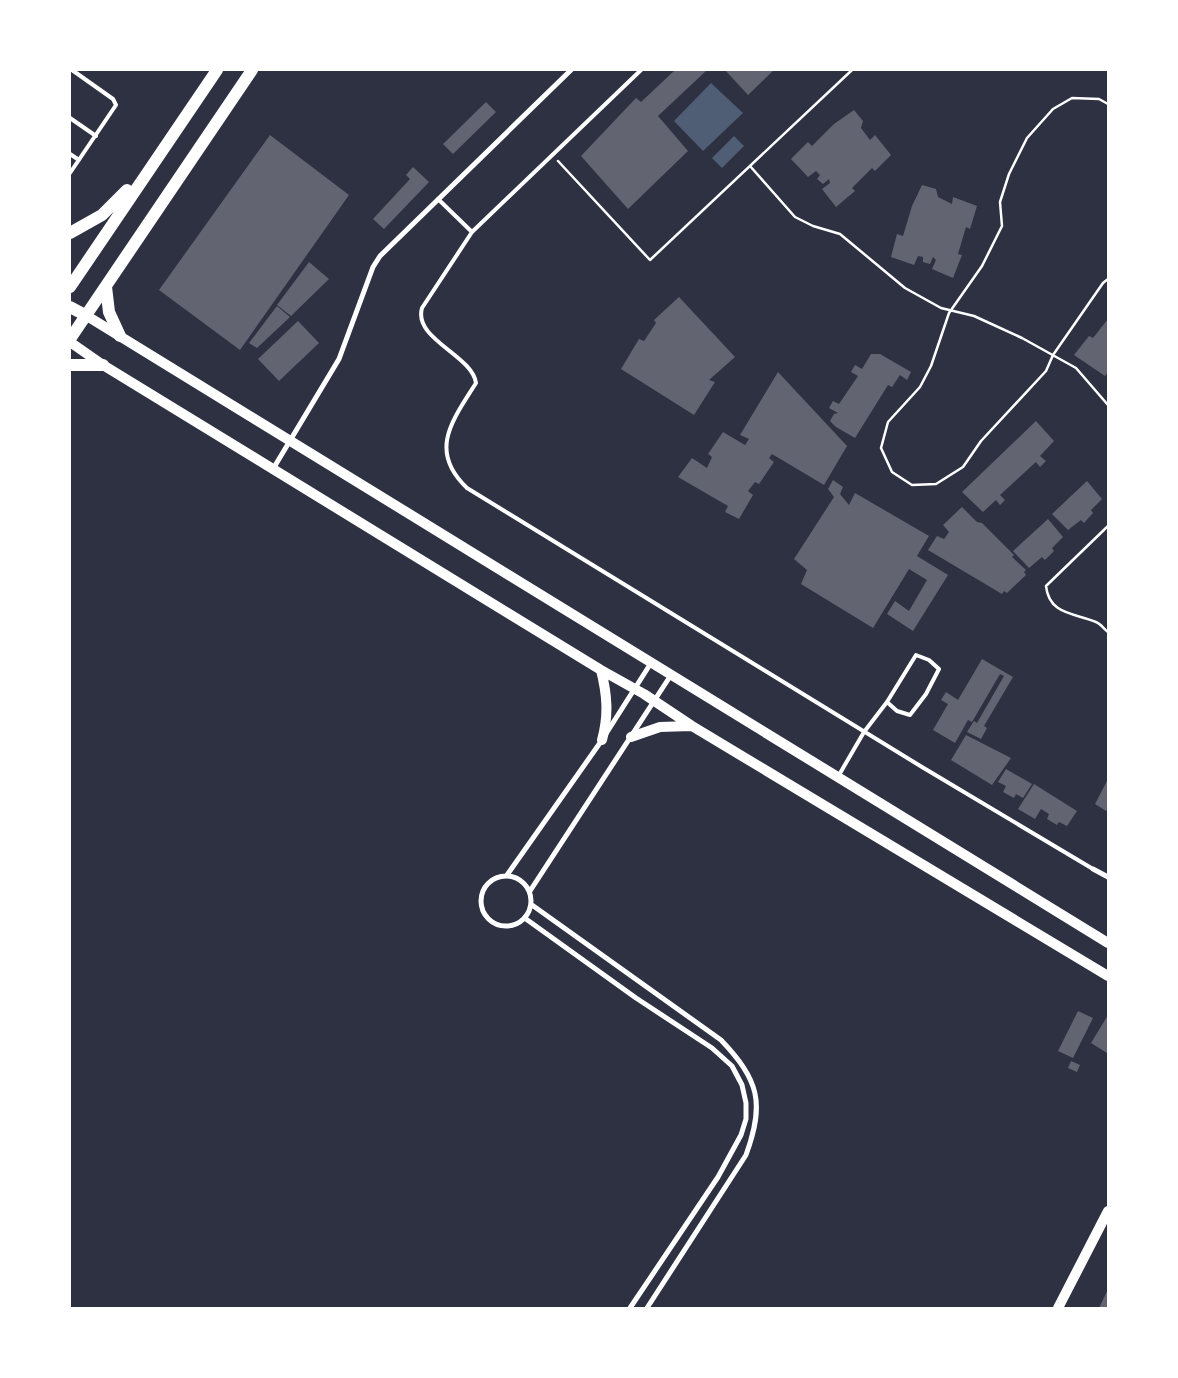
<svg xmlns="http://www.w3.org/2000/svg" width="1178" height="1378" font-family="'Alegreya Sans',sans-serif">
<rect width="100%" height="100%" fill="#2d3142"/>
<path fill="#4f5d75" d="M711 83 743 113 703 151 674 121Z
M734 136 744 146 722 168 712 158Z"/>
<path fill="#626471" d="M675 70H707L658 116 688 151 628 209 581 156 636 98 641 102Z
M725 70H774L748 95Z
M486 102 496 112 453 154 443 144Z
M854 110 863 121 861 128 870 140 875 135 891 155 875 171 872 168 852 188 855 191 836 207 822 189 830 183 829 179 823 184 817 179 820 175 816 171 808 177 791 159 808 142 812 146 834 124Z
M270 135 349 195 240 350 159 290Z
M413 167 429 182 384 229 373 219 410 179 406 175Z
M922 185 936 189 938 197 952 204 953 197 977 206 970 229 966 227 958 254 962 255 953 278 932 269 936 260 933 257 930 264 923 262V257L918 256 914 265 891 257 897 234 903 236 912 206Z
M309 262 329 279 291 316 277 305Z
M679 297 735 357 709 380 715 382 694 415 621 369 639 339 644 341 656 323 654 320Z
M277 306 290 317 257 348 249 343Z
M1108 319V372L1105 376 1074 355 1089 336 1093 338Z
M298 321 319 343 279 381 258 359Z
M871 354H880L911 372 907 380 900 375 892 387 888 385 855 438 836 427 830 421 834 414 838 413 829 408 833 401 839 404 858 376 851 372 855 365 862 369Z
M778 372 847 446 824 485 772 454 769 458 774 462 759 484 755 482 748 491 753 495 739 519 725 512 728 506 678 477 692 458 707 468 712 457 708 454 723 432 745 445 749 439 740 435Z
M1036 421 1054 441 1040 456 1046 461 1040 467 1036 462 1000 495 1005 500 1000 505 996 500 983 512 962 492Z
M833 480 843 487 840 494 849 505 855 493 929 536 917 556 948 575 913 631 887 614 895 601 909 611 927 580 909 569 873 628 801 584 807 570 794 559 834 497 828 489Z
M1087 481 1102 499 1091 510 1093 513 1084 523 1081 520 1068 530 1052 514Z
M962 507 977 522 982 523 1014 555 1012 557 1026 570 1024 572 1026 575 1007 593 1004 591 1002 594 928 550 937 536 944 539 949 532 943 525Z
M1048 519 1063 537 1052 548 1054 551 1045 560 1042 557 1029 568 1013 551Z
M982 659 1013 677 984 726 987 728 981 739 967 732 974 721 977 723 1004 676 1000 674 972 722 968 720 955 743 933 730 948 704 941 700 946 692 958 700Z
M966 735 1011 758 992 785 951 760Z
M1006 769 1032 784 1023 798 1016 794 1014 798 1003 792 1006 786 998 782Z
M1108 779V808L1106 811 1095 804Z
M1034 784 1077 811 1067 826 1059 822 1057 825 1047 819 1049 814 1041 809 1035 819 1018 809Z
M1078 1011 1093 1018 1073 1058 1058 1051Z
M1108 1015V1052L1107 1053 1091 1043Z
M1071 1061 1080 1065 1077 1072 1068 1068Z
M1108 1289V1308H1099Z"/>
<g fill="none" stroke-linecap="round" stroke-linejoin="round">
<path stroke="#fff" stroke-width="2.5" d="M1108 104 1099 99 1072 98 1053 109 1027 138 1009 174 1000 202 1002 226 982 266 949 313 931 366 920 387 888 422 881 448 892 472 912 485 936 484 963 467 981 441 1046 371 1053 355 1103 283 1108 279
M558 161 650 260 852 70
M750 166 795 217 813 226 840 234 905 288 941 308 974 316 1022 338 1076 368 1108 405
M1108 526 1046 586C1049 615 1075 613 1096 622 1101 624 1104 629 1108 632"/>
<path stroke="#fff" stroke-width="4" d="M641 70 472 232 422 308C413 339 472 355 476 383 452 421 428 451 467 488L922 767 1093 869
M70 118 96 136
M70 154 79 160
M70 173 116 105 113 99 72 70
M438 199 472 232
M839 775 864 732 887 702 916 655 929 660 939 669 926 694 910 715 897 711 887 702"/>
<path stroke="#fff" stroke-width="5" d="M273 469 339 359 373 267 380 256 571 70
M1093 869 1108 877
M507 875 602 740 651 663
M481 901a25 25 0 1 1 50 0a25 25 0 1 1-50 0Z
M530 891 671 675
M532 905 721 1040C759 1080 765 1103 746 1155L647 1308
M526 919 636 998 712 1048 732 1066 742 1085 746 1103V1119L741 1135 718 1177 630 1308"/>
<path stroke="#fff" stroke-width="10" d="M87 316 1108 943
M70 342 103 365 601 670 644 694 692 726 1108 976
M601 670C607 694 609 715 602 740
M631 737 660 727 691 726
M1058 1308 1108 1211"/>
<path stroke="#fff" stroke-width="12" d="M70 365H103"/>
<path stroke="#fff" stroke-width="12" d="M70 233 102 215 127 190
M70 287 217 70
M106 287 109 312 120 336
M70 307 87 316
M70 339 252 70"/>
</g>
<rect width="1178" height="1378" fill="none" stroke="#ffffff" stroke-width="142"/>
</svg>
